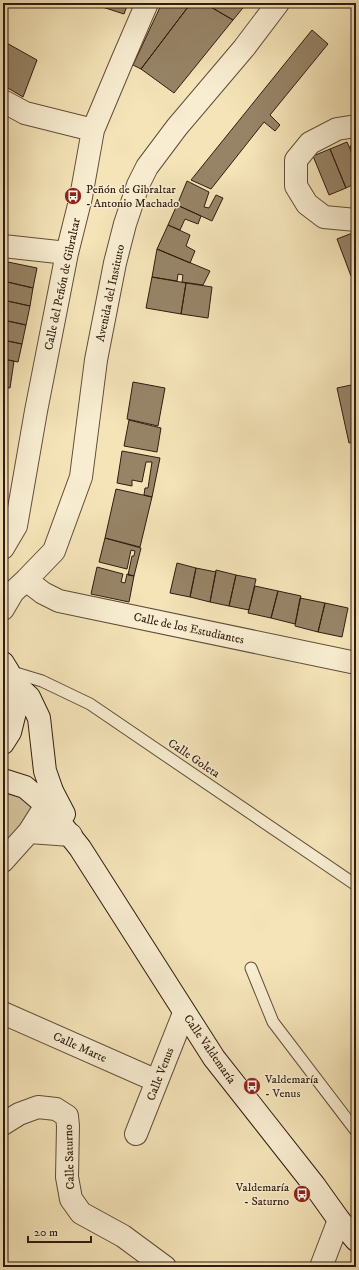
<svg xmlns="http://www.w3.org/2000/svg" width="359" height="1270" font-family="'IM FELL DW Pica',serif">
<rect width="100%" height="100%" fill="#f4e4b8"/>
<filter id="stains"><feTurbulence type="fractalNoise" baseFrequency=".005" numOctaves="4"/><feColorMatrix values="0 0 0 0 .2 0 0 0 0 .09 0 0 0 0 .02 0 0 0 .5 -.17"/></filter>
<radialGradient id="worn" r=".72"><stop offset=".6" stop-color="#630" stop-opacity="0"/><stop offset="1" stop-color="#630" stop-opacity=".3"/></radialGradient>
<path fill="#d3c29b" stroke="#826e55" d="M3 786 11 789 37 809 3 846Z"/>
<path fill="#978467" stroke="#321b0f" d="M90 3H128L124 14Z
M162 3H191L141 69 133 65Z
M191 3H204L233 20 174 93 141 69Z
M204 3H247L233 20Z
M312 30 328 44 270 115 280 125 275 131 264 122 211 189 191 180Z
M3 41 37 60 23 97 3 85Z
M347 142 356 163V183L346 188 330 149Z
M356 144V163L350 146Z
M330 149 346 188 329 195 313 156Z
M187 181 209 192 204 207 209 208 216 195 223 198 212 221 177 205Z
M177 205 201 216 198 224 185 219 180 230 168 225Z
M168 225 190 235 186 246 195 251 190 263 157 249Z
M355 232 356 235V274L351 276 337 239Z
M157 249 210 271 203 285 182 282 183 275 178 274 177 281 152 277Z
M3 261 37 268 33 288 3 281Z
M152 277 186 283 181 314 146 308Z
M3 281 33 288 30 306 3 300Z
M186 283 212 287 208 318 181 314Z
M3 300 30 306 26 325 3 320Z
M3 320 26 325 22 344 3 340Z
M3 340 22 344 18 362 3 359Z
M3 359 14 361 10 388 3 387Z
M133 382 165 388 158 426 127 419Z
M356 384V442L349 443 337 388Z
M129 420 161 428 157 452 124 446Z
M122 451 160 458 152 497 144 495 145 488H148L152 462H146L142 482 132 480V486L117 483Z
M116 489 152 497 140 547 105 538Z
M105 538 141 548 134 576 128 575 132 556H134L135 551 131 550 127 569 99 562Z
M177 563 196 568 190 597 170 593Z
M97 567 123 574 121 582 125 583 127 574 134 576 129 602 91 594Z
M196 568 216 572 210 602 190 597Z
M216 570 236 575 229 606 210 602Z
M236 575 256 579 249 610 229 606Z
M255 586 278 591 271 618 248 613Z
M278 591 301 596 295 624 271 618Z
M300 598 325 603 318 632 295 626Z
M325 603 348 608 342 637 318 632Z"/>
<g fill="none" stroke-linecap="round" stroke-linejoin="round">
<defs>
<path id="service" d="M9 671 42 681 90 704 356 885
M251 968 273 1022 356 1131"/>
<path id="minor" d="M3 101 25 113 93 130
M356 126 337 129 310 143 296 160V186L307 204 324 217 356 220
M3 246 67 253
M3 548 16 526 36 411 67 253 81 197 93 130 122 61 147 3
M26 580 43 593 59 601 356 663
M3 609 13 592 26 580 54 551 81 477 96 360 115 263 125 224 138 185 147 167 177 127 244 48 278 3
M29 832 71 835
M3 861 29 832 46 805 52 791
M3 1013 157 1081
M3 1124 19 1114 38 1107 56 1109 67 1116 68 1126 67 1177 71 1199 81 1213 123 1236 165 1267
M136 1134 184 1013
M321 1267 339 1220"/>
<path id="secondary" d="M3 663 8 671 13 682 16 708 10 732 3 743
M13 682 29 697 39 718 45 771 52 791 64 814
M3 780 25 787 46 805 80 848 214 1058 314 1185 339 1220 356 1240"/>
</defs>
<use href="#service" stroke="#624d39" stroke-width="13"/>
<use href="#minor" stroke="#624d39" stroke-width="24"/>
<use href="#secondary" stroke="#321b0f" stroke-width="24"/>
<use href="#service" stroke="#f8edd1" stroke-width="11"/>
<use href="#minor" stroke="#f8edd1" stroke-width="22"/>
<use href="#secondary" stroke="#f8edd1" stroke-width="22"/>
</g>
<defs>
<symbol id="bus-disc" viewBox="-11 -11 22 22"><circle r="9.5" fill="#8f2418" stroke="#f8edd1"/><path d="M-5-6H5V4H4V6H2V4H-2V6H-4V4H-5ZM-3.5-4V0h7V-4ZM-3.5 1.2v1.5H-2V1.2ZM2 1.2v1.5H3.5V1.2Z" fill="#fff"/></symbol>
</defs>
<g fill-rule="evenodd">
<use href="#bus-disc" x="63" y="186" width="20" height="20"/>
<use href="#bus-disc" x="242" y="1076" width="20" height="20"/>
<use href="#bus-disc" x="292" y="1184" width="20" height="20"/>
</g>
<g text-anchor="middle" stroke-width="3" stroke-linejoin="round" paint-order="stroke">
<g font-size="12" fill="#321b0f" stroke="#f8edd1" text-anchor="start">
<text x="86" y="193">Peñón de Gibraltar<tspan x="86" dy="14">- Antonio Machado</tspan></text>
<text x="265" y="1083">Valdemaría<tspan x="265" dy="14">- Venus</tspan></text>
<text x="289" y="1191" text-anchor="end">Valdemaría<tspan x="289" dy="14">- Saturno</tspan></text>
</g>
<g font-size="12" fill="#321b0f" stroke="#f8edd1">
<text transform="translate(62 284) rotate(-78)" y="4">Calle del Peñón de Gibraltar</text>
<text transform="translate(110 293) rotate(-78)" y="4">Avenida del Instituto</text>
<text transform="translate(189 628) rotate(12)" y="4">Calle de los Estudiantes</text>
<text transform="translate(194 758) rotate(34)" y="4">Calle Goleta</text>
<text transform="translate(80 1047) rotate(24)" y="4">Calle Marte</text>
<text transform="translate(210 1049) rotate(55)" y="4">Calle Valdemaría</text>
<text transform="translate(160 1074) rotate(-69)" y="4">Calle Venus</text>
<text transform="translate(69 1157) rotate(-92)" y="4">Calle Saturno</text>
</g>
</g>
<rect width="359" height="1270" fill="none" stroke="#f4e4b8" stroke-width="16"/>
<rect x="4" y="4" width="351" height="1262" fill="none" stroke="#321b0f" stroke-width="2"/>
<rect x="8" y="8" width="343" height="1254" fill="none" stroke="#321b0f"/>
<path d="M28 1236v6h63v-6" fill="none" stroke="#321b0f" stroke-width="2"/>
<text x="34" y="1236" font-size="12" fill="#321b0f" stroke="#f8edd1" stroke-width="3" paint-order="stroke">20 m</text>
<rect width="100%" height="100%" filter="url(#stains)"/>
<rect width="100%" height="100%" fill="url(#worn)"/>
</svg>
